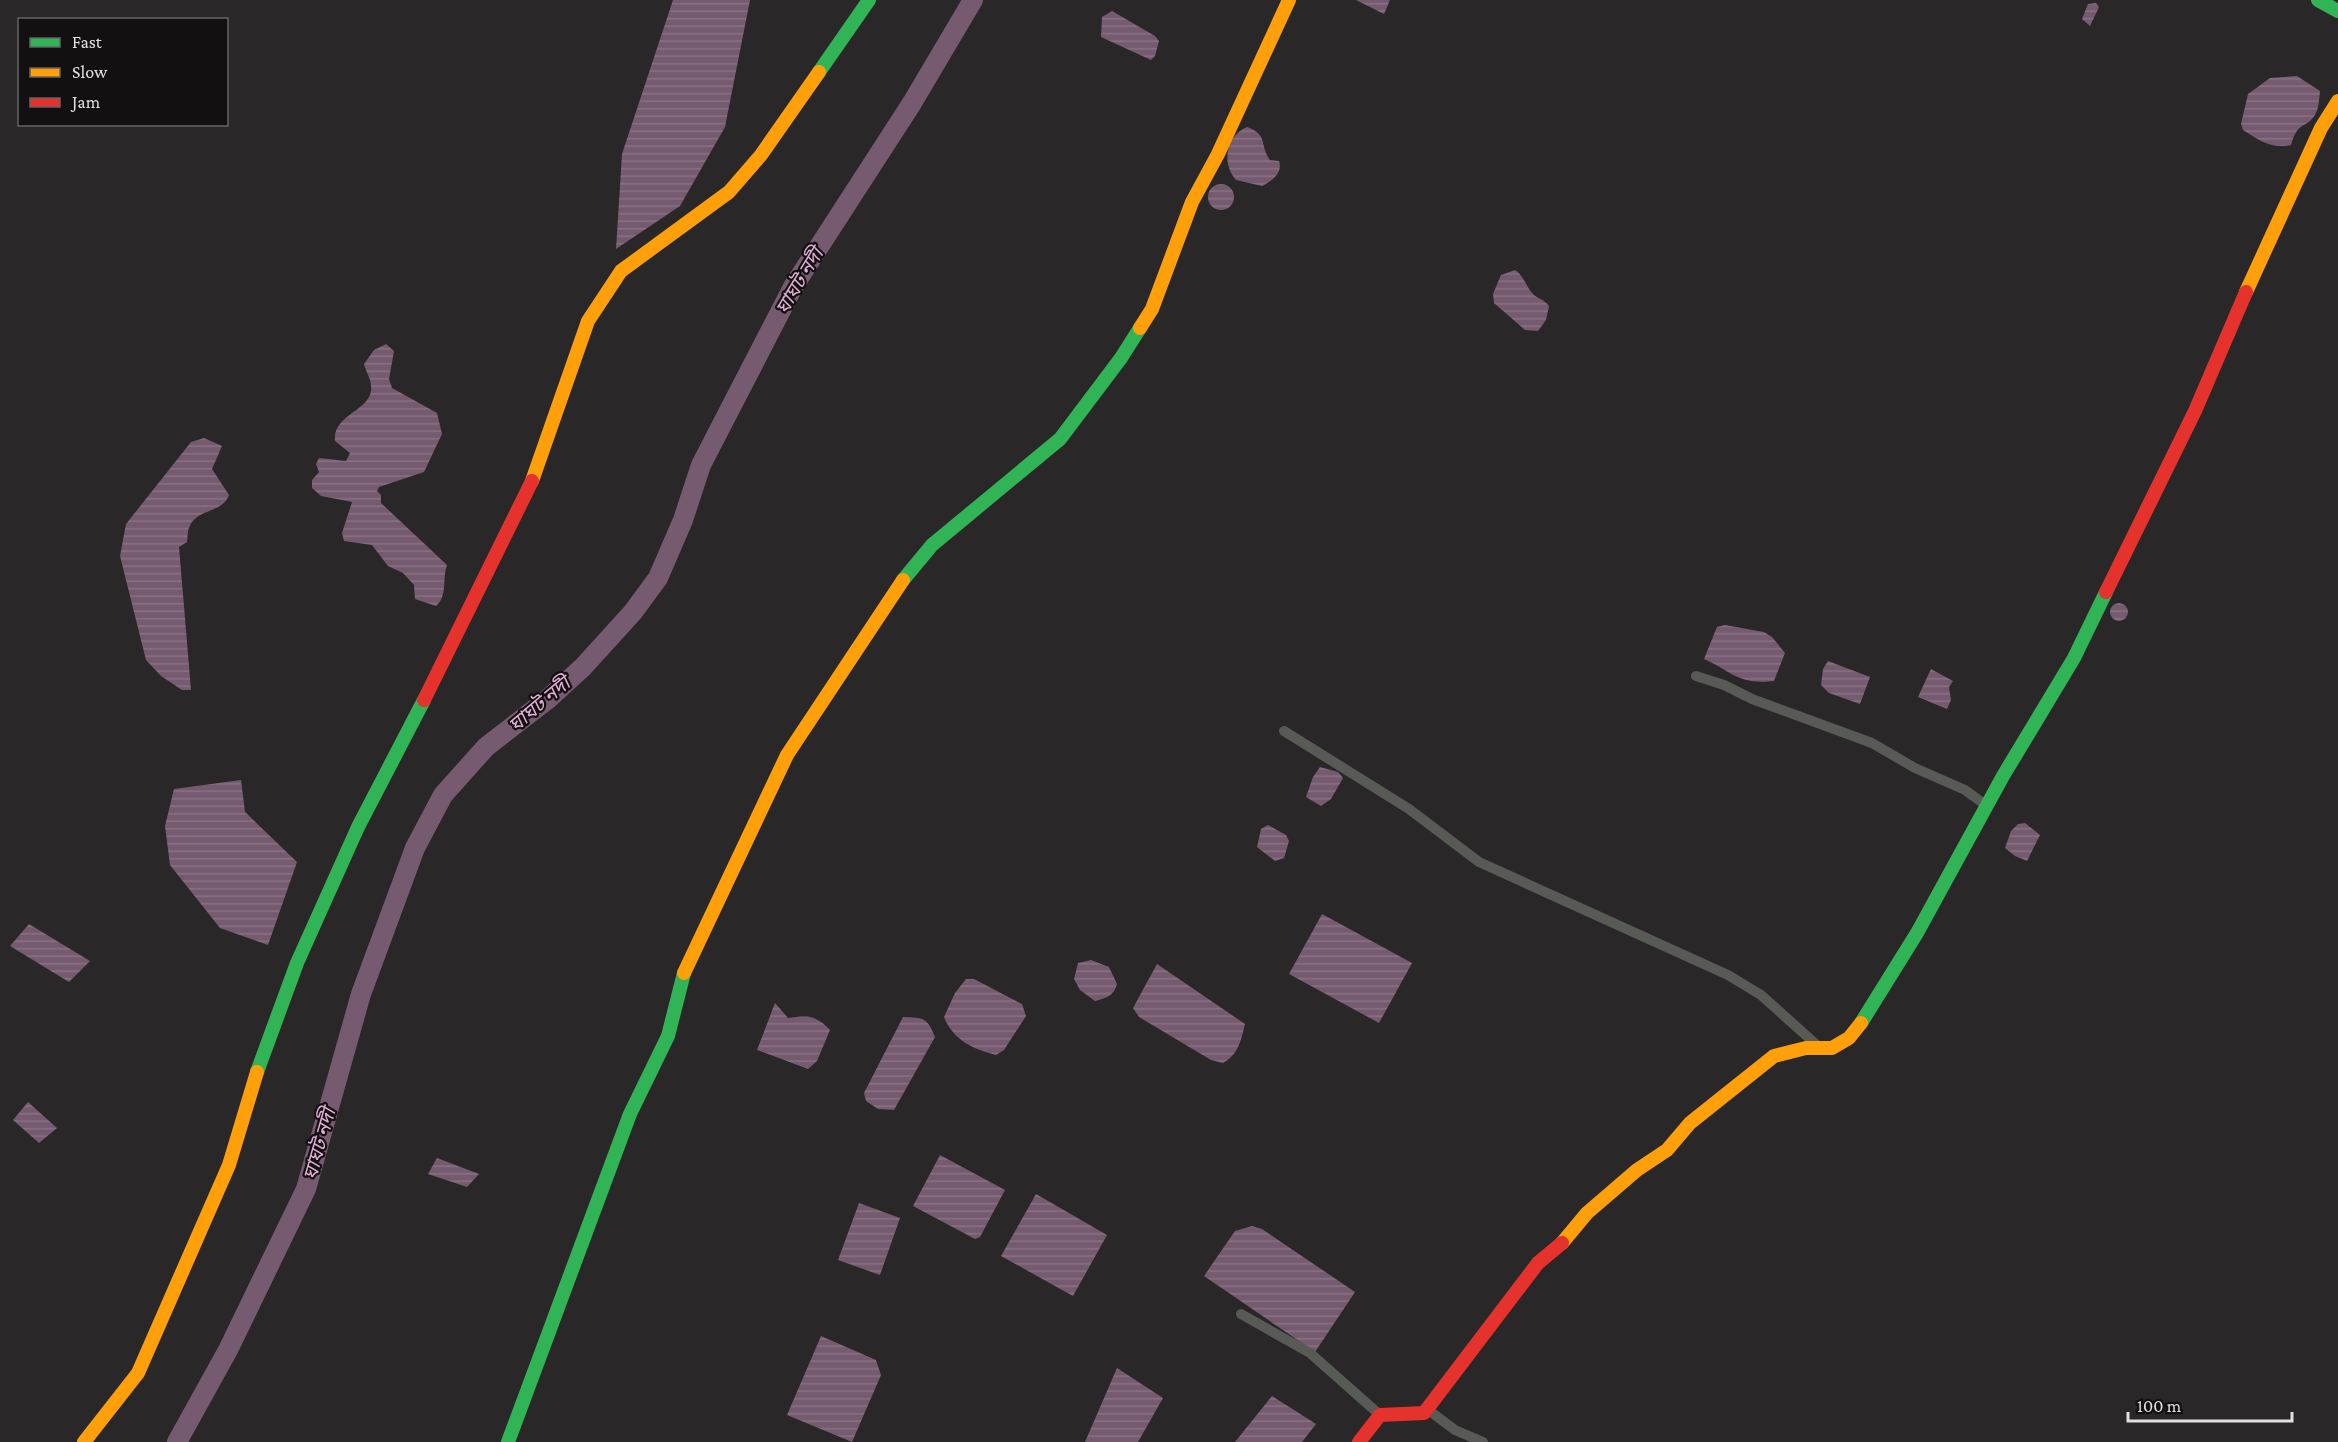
<svg xmlns="http://www.w3.org/2000/svg" width="2338" height="1442" font-family="'Crimson Pro','Noto Sans Bengali',serif">
<defs>
<pattern id="water-rules" width="6" height="5" patternUnits="userSpaceOnUse" patternTransform="scale(1.5)"><rect width="6" height="5" fill="#765b70"/><path d="M0 2.5h6" fill="none" stroke="#897284"/></pattern>
</defs>
<rect width="100%" height="100%" fill="#2a2729"/>
<path fill="url(#water-rules)" d="M673 0H750L725 127 680 206 616 249 622 154Z
M1356 0H1390L1384 14Z
M2096 3 2099 7 2090 26 2082 19 2088 4Z
M1112 11 1155 36 1159 41 1155 56 1151 60 1101 37 1102 17Z
M2297 76 2320 91C2319 99 2319 108 2315 115 2305 130 2298 120 2291 145 2271 149 2260 141 2243 130L2241 124 2248 94 2270 78Z
M1247 127C1269 135 1259 145 1270 160L1279 161C1283 173 1272 181 1262 186L1236 180C1221 163 1226 136 1247 127Z
M1208 197a13 13 0 1 1 26 0a13 13 0 1 1-26 0Z
M1515 270C1525 277 1526 287 1533 294 1538 299 1544 299 1549 306L1546 320 1538 331 1525 330 1494 303 1493 294 1501 275Z
M386 344 394 351 389 379 392 388 437 413 442 434 424 472 379 487 377 491 381 495V503L447 565C442 579 448 596 436 606L415 599 414 585 403 573 388 566 372 545 344 541 342 533 352 502 321 496 312 488V480L319 472 316 464 319 458 346 461 350 453 335 441C332 413 374 411 371 386 371 379 366 372 364 364L374 350Z
M204 438 222 446 212 469 229 495C222 514 196 508 189 528 187 532 188 538 187 542L179 547 191 690H182L161 676 146 660 120 556 126 524 191 442Z
M2110 612a9 9 0 1 1 18 0a9 9 0 1 1-18 0Z
M1725 625 1764 632 1772 637 1785 653 1774 681C1738 685 1733 672 1704 659L1717 627Z
M1828 661 1870 677 1860 704 1829 693 1821 685 1823 669Z
M1931 669 1953 681 1949 687 1951 700 1947 709 1918 697Z
M1320 767 1338 772 1343 778 1331 799 1321 806 1306 797 1313 777Z
M241 780 245 812 297 862 268 945 220 928 170 865 165 826 174 789Z
M2025 823 2040 835 2027 861 2015 856 2005 848 2011 831 2018 824Z
M1268 825 1286 835 1289 841 1284 858 1275 861 1257 847 1261 829Z
M1322 914 1412 963 1379 1023 1289 974Z
M29 924 90 961 69 982 10 946Z
M1091 960 1109 967 1117 984C1114 996 1106 998 1095 1001L1080 990 1074 979 1078 963Z
M1157 964 1245 1024C1241 1040 1239 1054 1223 1063L1211 1060 1139 1017 1133 1008Z
M966 979H974L1022 1004 1026 1016 1004 1050 996 1055C973 1049 953 1040 944 1017L955 993Z
M775 1003 788 1018C808 1015 816 1015 830 1030L817 1061 808 1069 757 1050Z
M903 1017C924 1018 927 1017 935 1037L894 1110 878 1109 866 1101 864 1093Z
M28 1102 57 1128 39 1143 13 1120Z
M940 1155 1005 1190 980 1237 975 1239 913 1206Z
M437 1158 479 1174 467 1187 428 1174Z
M1036 1194 1107 1235 1073 1296 1001 1256Z
M859 1203 900 1218 880 1275 838 1260Z
M1252 1226 1262 1229 1355 1292 1315 1352 1204 1276 1235 1231Z
M821 1336 876 1360 881 1375 852 1442 787 1415Z
M1117 1368 1163 1398 1138 1442H1085Z
M1272 1396 1316 1424 1302 1442H1235Z"/>
<g fill="none" stroke-linecap="round" stroke-linejoin="round">
<path stroke="#765b70" stroke-width="20" d="M177 1442 228 1350 306 1189 361 994 415 848 443 795 486 747 548 699 583 667 633 612 658 578 683 520 701 465 793 287 912 103 973 0"/>
<path stroke="#585a56" stroke-width="10" d="M1696 676 1724 685 1752 699 1872 743 1915 768 1965 790 1987 806
M1284 731 1409 809 1479 862 1728 975 1761 995 1819 1047
M1241 1314 1310 1353 1380 1415
M1424 1413 1431 1412 1455 1430 1483 1442"/>
<path stroke="#30b455" stroke-width="14" d="M2318 0 2338 11
M819 72 869 0
M903 580 932 545 1060 439 1121 358 1140 328
M1861 1023 1917 933 2003 776 2074 658 2106 592
M257 1072 297 963 358 827 424 700
M508 1442 630 1114 668 1036 684 973"/>
<path stroke="#ff9f0a" stroke-width="14" d="M2246 292 2321 128 2338 101
M1140 328 1152 309 1192 202 1218 154 1289 0
M532 481 588 321 621 271 729 192 761 155 819 72
M684 973 787 755 903 580
M1562 1243 1587 1213 1637 1170 1667 1150 1690 1123 1774 1056 1806 1048H1832L1849 1038 1861 1023
M84 1442 138 1373 229 1165 257 1072"/>
<path stroke="#e5322d" stroke-width="14" d="M2106 592 2195 411 2246 292
M424 700 532 481
M1359 1442 1380 1415 1424 1413 1538 1263 1562 1243"/>
</g>
<g text-anchor="middle" stroke-width="4.5" stroke-linejoin="round" paint-order="stroke">
<g font-size="20" font-style="italic" fill="#e3aed6" stroke="#121011">
<text transform="translate(799 281) rotate(-59)" y="7">ঘাঘট নদী</text>
<text transform="translate(539 704) rotate(-40)" y="7">ঘাঘট নদী</text>
<text transform="translate(319 1144) rotate(-74)" y="7">ঘাঘট নদী</text>
</g>
</g>
<rect x="18" y="18" width="210" height="108" fill="#121011" stroke="#666365" stroke-width="1.5"/>
<rect x="30" y="38" width="30" height="9" fill="#30b455" stroke="#666365" stroke-width="1.5"/>
<text x="72" y="48" font-size="18" fill="#e3e0e2">Fast</text>
<rect x="30" y="68" width="30" height="9" fill="#ff9f0a" stroke="#666365" stroke-width="1.5"/>
<text x="72" y="78" font-size="18" fill="#e3e0e2">Slow</text>
<rect x="30" y="98" width="30" height="9" fill="#e5322d" stroke="#666365" stroke-width="1.5"/>
<text x="72" y="108" font-size="18" fill="#e3e0e2">Jam</text>
<path d="M2128 1412v9h164v-9" fill="none" stroke="#e3e0e2" stroke-width="3"/>
<text x="2137" y="1412" font-size="18" fill="#e3e0e2" stroke="#121011" stroke-width="4.5" paint-order="stroke">100 m</text>
</svg>
